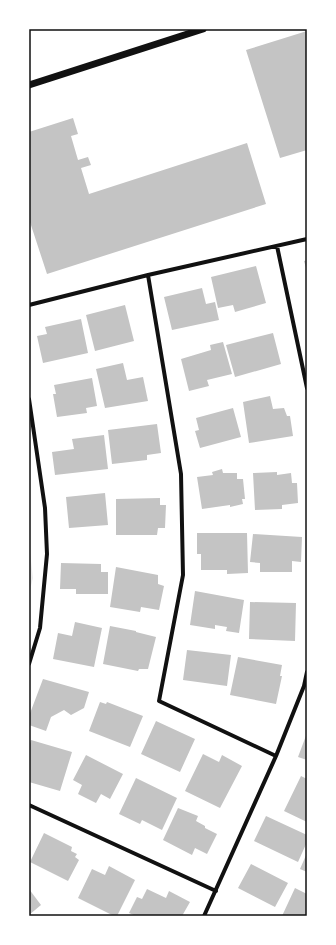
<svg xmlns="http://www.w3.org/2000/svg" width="336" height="945" font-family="'DejaVu Sans',sans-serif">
<rect width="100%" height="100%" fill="#fff"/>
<path fill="#eee" d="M29 544 33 578 29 594Z"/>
<path fill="#c4c4c4" d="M307 31V150L280 158 246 50Z
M73 118 78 134 71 136 78 160 88 157 91 165 81 168 89 194 247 143 266 204 47 274 29 219V132Z
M307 260V271L304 261Z
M256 266 266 303 235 312 233 305 218 308 211 277Z
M202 288 206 304 215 302 219 320 172 330 164 297Z
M125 305 134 341 95 351 86 315Z
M81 319 88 353 43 363 37 336 47 334 45 327Z
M273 333 281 364 235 377 226 345Z
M223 342 232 374 207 380 209 386 189 391 181 359 211 350 210 345Z
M123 363 127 380 143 377 148 401 105 408 96 369Z
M92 378 97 406 86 408 87 413 57 417 53 394H56L54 385Z
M270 396 273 409 284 408 287 416H290L293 436 249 443 243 402Z
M233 408 241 437 200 448 195 431 199 430 196 418Z
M157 424 161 453 147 455V460L112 464 108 430Z
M104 435 108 469 55 475 52 452 74 449 72 439Z
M222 469 223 473H237V479H243L245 499H242L243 504 230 507V505L202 509 197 477 213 475 212 472Z
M277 472V475L291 473 292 483H297L298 503 282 505V509L255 510 253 473Z
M105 493 108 525 69 528 66 497Z
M160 498V505H166L165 528H158L157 535H116V499Z
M197 533H247L248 573 227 574V570H201V554H197Z
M253 534 302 537 301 562 292 561V572H260V563L250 562Z
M61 563 101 564V572H108V594H76V589H60Z
M116 567 158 575V584L164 586 159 610 141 607 140 612 110 607Z
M195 591 244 600 239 633 226 631 227 627 215 625V629L190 625Z
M250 602 296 603 295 641 249 639Z
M75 622 102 628 94 667 53 659 58 633 72 636Z
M110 626 136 631V632L156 637 148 669H139L138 671 103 664Z
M187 650 231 655 227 686 183 680Z
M238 657 282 665 280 676H282L276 704 230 695Z
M43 679 89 692 84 708 71 715 64 710 51 717 46 731 29 725V716Z
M100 702 106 704 107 702 143 716 130 747 89 731Z
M156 721 195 739 180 772 141 754Z
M307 733V760L298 757Z
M31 740 72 752 60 791 29 782V748Z
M203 754 219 762 222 755 242 766 220 808 185 791Z
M86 755 123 774 110 799 101 794 96 803 78 794 82 785 73 780Z
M301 776 307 779V822L284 811Z
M136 778 177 798 162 830 142 820 140 824 119 814Z
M178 808 198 816 196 821 205 826V828L217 834 207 854 195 848 192 855 163 840Z
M266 816 307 835V842L298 862 254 841Z
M44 833 72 847 71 851 77 854 75 857 79 860 68 881 30 862Z
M307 853V872L300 869Z
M251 864 288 883 275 907 238 888Z
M109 866 135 880 117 916H114L78 898 92 869 105 875Z
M295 888 307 894V916H282Z
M29 889 41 905 29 915Z
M147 889 166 898 169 891 190 902 182 916H136L129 913 137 897 142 899Z"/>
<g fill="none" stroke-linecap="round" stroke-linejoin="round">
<path stroke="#111" stroke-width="4" d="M277 246 307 388
M148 275 181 474 183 575 159 701 276 756
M29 305 148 275 307 239
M29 399 45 508 47 554 40 628 29 664
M29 805 216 891
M204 916 276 756 304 686 307 672"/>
<path stroke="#111" stroke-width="7" d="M29 85 203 29"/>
</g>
<rect width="336" height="945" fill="none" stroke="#ffffff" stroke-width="60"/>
<rect x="30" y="30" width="276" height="885" fill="none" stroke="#111" stroke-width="1.5"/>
</svg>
